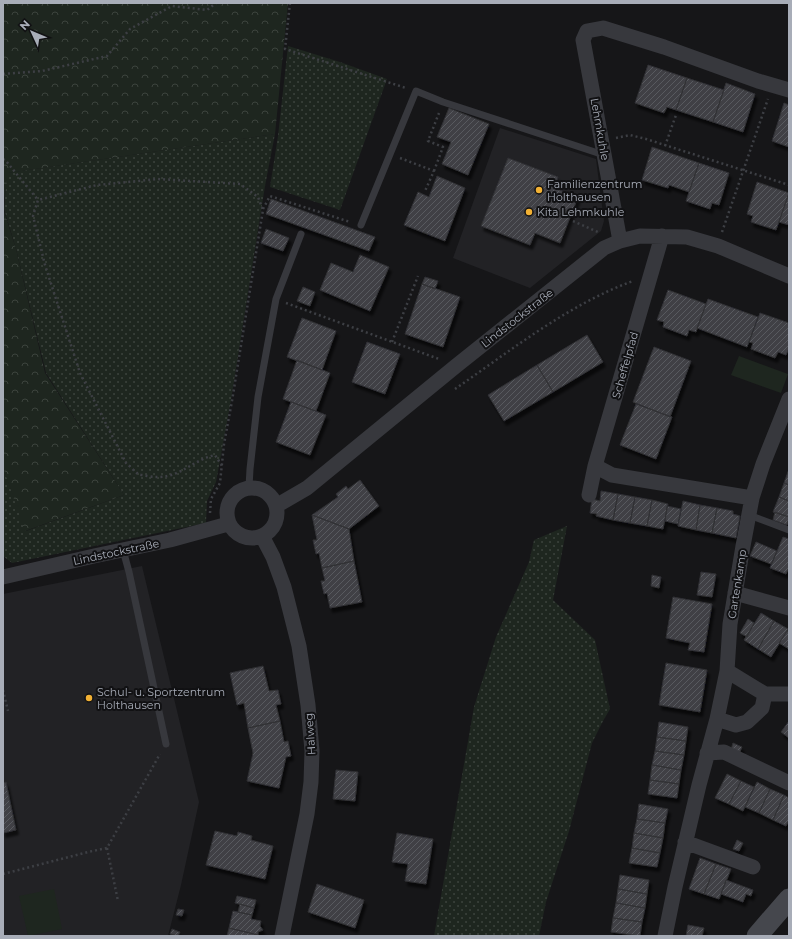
<svg xmlns="http://www.w3.org/2000/svg" width="792" height="939" font-family="Montserrat,sans-serif">
<defs>
<pattern id="green-dots" width="8" height="8" patternUnits="userSpaceOnUse"><rect width="8" height="8" fill="#1e261f"/><path d="M2 2h.1M6 6h.1" fill="none" stroke="#3c433d" stroke-width="1.8" stroke-linecap="round"/></pattern>
<pattern id="forest-crowns" width="20" height="18" patternUnits="userSpaceOnUse"><rect width="20" height="18" fill="#1e261f"/><path d="M2 6a3 3 0 1 1 6 0M12 15a3 3 0 1 1 6 0" fill="none" stroke="#3c433d"/></pattern>
<pattern id="building-hatch" width="6" height="6" patternUnits="userSpaceOnUse"><rect width="6" height="6" fill="#404145"/><path d="M-1 1l2-2M0 6l6-6M5 7l2-2" fill="none" stroke="#595a5e"/></pattern>
<filter id="shadow"><feDropShadow dx="2.5" dy="4.5" stdDeviation="1" flood-color="#0009"/></filter>
</defs>
<rect width="100%" height="100%" fill="#161618"/>
<path fill="#222225" d="M500 128 596 159 604 221 601 231 530 288 453 258Z
M142 566 199 802 181 885 168 936H3V594Z"/>
<path fill="url(#green-dots)" d="M288 46 340 62 387 79 340 210 270 187 278 136Z
M275 134 265 186 231 400 216 482 207 501 206 523 12 563 3 556V467L26 531 124 495 46 373 16 249 4 209 7 173Z
M567 526 553 600 595 640 610 709 603 721 592 743 569 831 546 902 539 936H434L474 707 496 637 529 562 534 540Z"/>
<path fill="url(#forest-crowns)" d="M3 3H288L275 134 8 173 3 208 16 249 45 373 124 495 25 531 3 467Z"/>
<path fill="#1e261f" d="M739 356 788 374 781 393 731 375Z
M54 889 62 929 28 936 19 896Z"/>
<path fill="url(#building-hatch)" stroke="#303034" filter="url(#shadow)" d="M648 65 687 78 676 110 667 107 664 113 635 103Z
M687 78 724 90 713 122 676 110Z
M726 83 755 94 743 132 713 122Z
M784 103 789 105V147L772 141Z
M449 108 489 124 468 175 442 164 451 142 437 137Z
M652 147 699 163 689 192 669 185 668 188 642 180Z
M508 158 558 177 554 188 578 197 560 243 535 233 530 245 481 226Z
M699 163 729 173 719 205 712 203 710 209 686 201Z
M437 176 465 188 445 241 404 225 418 192 429 197Z
M757 182 789 193 776 230 751 222 753 216 747 214Z
M789 193V225L779 222Z
M271 199 375 237 369 251 266 214Z
M266 229 289 238 283 251 261 243Z
M360 255 389 267 370 311 320 290 331 263 353 272Z
M425 277 438 281 435 289 422 284Z
M422 284 460 297 443 347 405 334Z
M303 287 315 292 310 306 297 301Z
M668 290 706 304 696 332 689 330 687 336 663 327 664 322 657 320Z
M708 299 758 317 747 347 697 328Z
M760 313 789 323V348L786 355 778 352 775 358 751 349 753 343 749 342Z
M302 318 336 331 322 370 287 357Z
M587 335 603 362 553 392 537 365Z
M367 342 400 354 385 394 352 382Z
M654 347 691 361 670 417 633 402Z
M297 360 330 373 316 411 283 399Z
M537 365 553 392 504 421 488 395Z
M291 402 326 415 310 455 276 442Z
M636 404 672 417 656 459 620 445Z
M789 469V485L784 483Z
M360 480 379 506 349 529 312 515 338 497 336 494 346 486 348 489Z
M784 483 789 485V501L779 497Z
M601 491 618 494 613 520 596 516 597 514 590 513 592 499 600 501Z
M618 494 635 497 630 523 613 520Z
M635 497 652 500 647 526 630 523Z
M779 497 789 501V517L773 512Z
M652 500 668 504 663 529 647 526Z
M683 501 700 505 696 530 678 526Z
M700 505 717 508 712 533 696 530Z
M667 506 681 509 678 524 665 521Z
M717 508 733 511V514L740 516 736 538 712 533Z
M775 512 789 517 787 525 773 520Z
M312 515 349 529 354 561 322 568 319 553 316 554 313 540H317Z
M783 537 789 539V567L786 574 770 568Z
M756 542 777 551 771 564 750 556Z
M354 561 362 602 330 608 327 593 324 594 321 581H325L322 568Z
M701 572 716 574 712 597 697 595Z
M652 575 661 577 659 588 651 586Z
M673 597 712 604 704 652 688 650 690 643 666 638Z
M761 613 774 621 758 649 744 640Z
M748 619 754 623 747 637 740 633Z
M774 621 788 629 771 657 758 649Z
M787 631 789 632V649L779 643Z
M666 663 707 670 700 712 659 705Z
M263 666 269 691 278 690 281 704 276 705 280 721 248 728 244 703 237 705 230 673Z
M280 721 284 742 288 741 291 756 286 757 279 788 247 781 253 753 248 728Z
M789 721V738L781 732Z
M659 722 688 727 686 741 657 737Z
M657 737 686 741 684 755 655 751Z
M733 743 742 747 739 754 731 750Z
M655 751 684 755 681 770 652 765Z
M652 765 681 770 679 784 650 780Z
M336 770 358 772 355 801 333 799Z
M727 774 741 781 729 804 715 798Z
M650 780 679 784 677 798 648 794Z
M741 781 754 787 743 811 729 804Z
M6 782 16 830 3 833V783Z
M757 782 770 789 759 813 745 807Z
M770 789 784 795 773 820 759 813Z
M784 795 789 798V820L786 826 773 820Z
M639 804 668 809 665 823 637 819Z
M637 819 665 823 663 838 634 833Z
M215 831 237 836 238 832 252 836 251 840 273 846 265 879 206 865Z
M397 833 433 839 426 884 405 881 408 864 392 862Z
M634 833 663 838 660 853 632 848Z
M737 840 743 843 739 851 733 849Z
M632 848 660 853 657 867 629 863Z
M700 858 716 864 704 894 689 889Z
M716 864 731 869 719 899 704 894Z
M620 875 649 880 647 894 618 889Z
M726 880 753 890 751 896 746 894 743 902 721 894Z
M317 884 364 900 355 928 308 912Z
M618 889 647 894 645 908 616 903Z
M237 896 256 900 254 908 235 903Z
M616 903 645 908 642 922 613 918Z
M240 904 254 908 252 915 238 912Z
M178 909 184 910 182 916 176 915Z
M233 911 252 915 251 919 261 921 260 926 263 930 258 932V935L229 928Z
M613 918 642 922 640 936 611 932Z
M688 925 704 928 702 936H686Z
M229 928 258 935 257 936H227Z
M172 929 180 932 178 936 170 934Z"/>
<g fill="none" stroke-linecap="round" stroke-linejoin="round">
<path stroke="#3d3f44" stroke-width="2.5" stroke-dasharray="2 3" stroke-linecap="butt" d="M290 3 285 49 406 88
M3 74 42 71 107 56 130 29 172 6 207 10 216 3
M616 138 630 135 646 139 789 185
M665 146 676 115
M400 158 434 171 425 191
M3 159 6 161 38 200
M434 171 443 147 428 141 439 113
M263 209 270 196 350 222
M573 221 600 233
M722 232 768 99
M286 303 439 359
M392 342 418 276
M455 389C510 351 569 304 633 281
M210 513 211 499 220 483 224 444 232 401 263 210 258 197 240 184 158 179 97 185 38 200 33 216 45 265 80 373 126 463C130 466 134 471 138 474 140 475 144 475 147 476 178 482 189 461 215 455L222 466
M3 690 8 711
M107 848 118 901
M3 874 88 852 107 848 160 754"/>
<path stroke="#37383d" stroke-width="7" d="M361 225 416 91 443 102 604 155
M249 487 250 469 258 397 276 299 301 234
M749 515 789 530
M123 550 129 572 166 744"/>
<path stroke="#37383d" stroke-width="15" d="M620 241 583 40 587 31 603 28 664 47 758 81 789 90
M595 466 612 475 752 498
M227 513a25 25 0 1 1 50 0a25 25 0 1 1-50 0Z
M589 495 595 466 662 236
M276 506 307 488 456 366 604 248 620 241 640 236 687 237 718 246 789 276
M262 536 273 557 284 587 299 646 308 705 312 751 311 782 307 814 282 936
M3 577 94 556 170 540 228 524
M735 593 789 608
M765 694H789
M717 719 736 725 747 722 762 708 765 694 727 671
M707 753 724 752 789 783
M685 842 753 867
M665 936 675 887 699 785 717 719 727 671 730 624 743 546 752 498 763 464 789 399"/>
<path stroke="#45474d" stroke-width="21" d="M757 936 789 899"/>
</g>
<g fill="#f2b134" stroke="#111113" stroke-width="1.5">
<circle cx="539" cy="190" r="4"/>
<circle cx="529" cy="212" r="4"/>
<circle cx="89" cy="698" r="4"/>
</g>
<g text-anchor="middle" stroke-width="4" stroke-linejoin="round" paint-order="stroke">
<g font-size="11" fill="#a8adb8" stroke="#111113">
<text transform="translate(600 129) rotate(80)" y="4">Lehmkuhle</text>
<text transform="translate(517 318) rotate(-38)" y="4">Lindstockstraße</text>
<text transform="translate(625 365) rotate(-74)" y="4">Scheffelpfad</text>
<text transform="translate(116 552) rotate(-12)" y="4">Lindstockstraße</text>
<text transform="translate(737 584) rotate(-81)" y="4">Gartenkamp</text>
<text transform="translate(310 734) rotate(-94)" y="4">Halweg</text>
</g>
<g font-size="11" fill="#a8adb8" stroke="#111113" text-anchor="start">
<text x="547" y="188">Familienzentrum<tspan x="547" dy="13">Holthausen</tspan></text>
<text x="537" y="216">Kita Lehmkuhle</text>
<text x="97" y="696">Schul- u. Sportzentrum<tspan x="97" dy="13">Holthausen</tspan></text>
</g>
</g>
<rect width="792" height="939" fill="none" stroke="#a8adb8" stroke-width="8"/>
<g transform="translate(32 32) rotate(314)" stroke="#111113" stroke-width="3" paint-order="stroke">
<path d="M0-3L7 15L0 10L-7 15Z" fill="#a8adb8"/>
<text y="-6" font-size="11" font-weight="bold" text-anchor="middle" fill="#a8adb8">N</text>
</g>
</svg>
